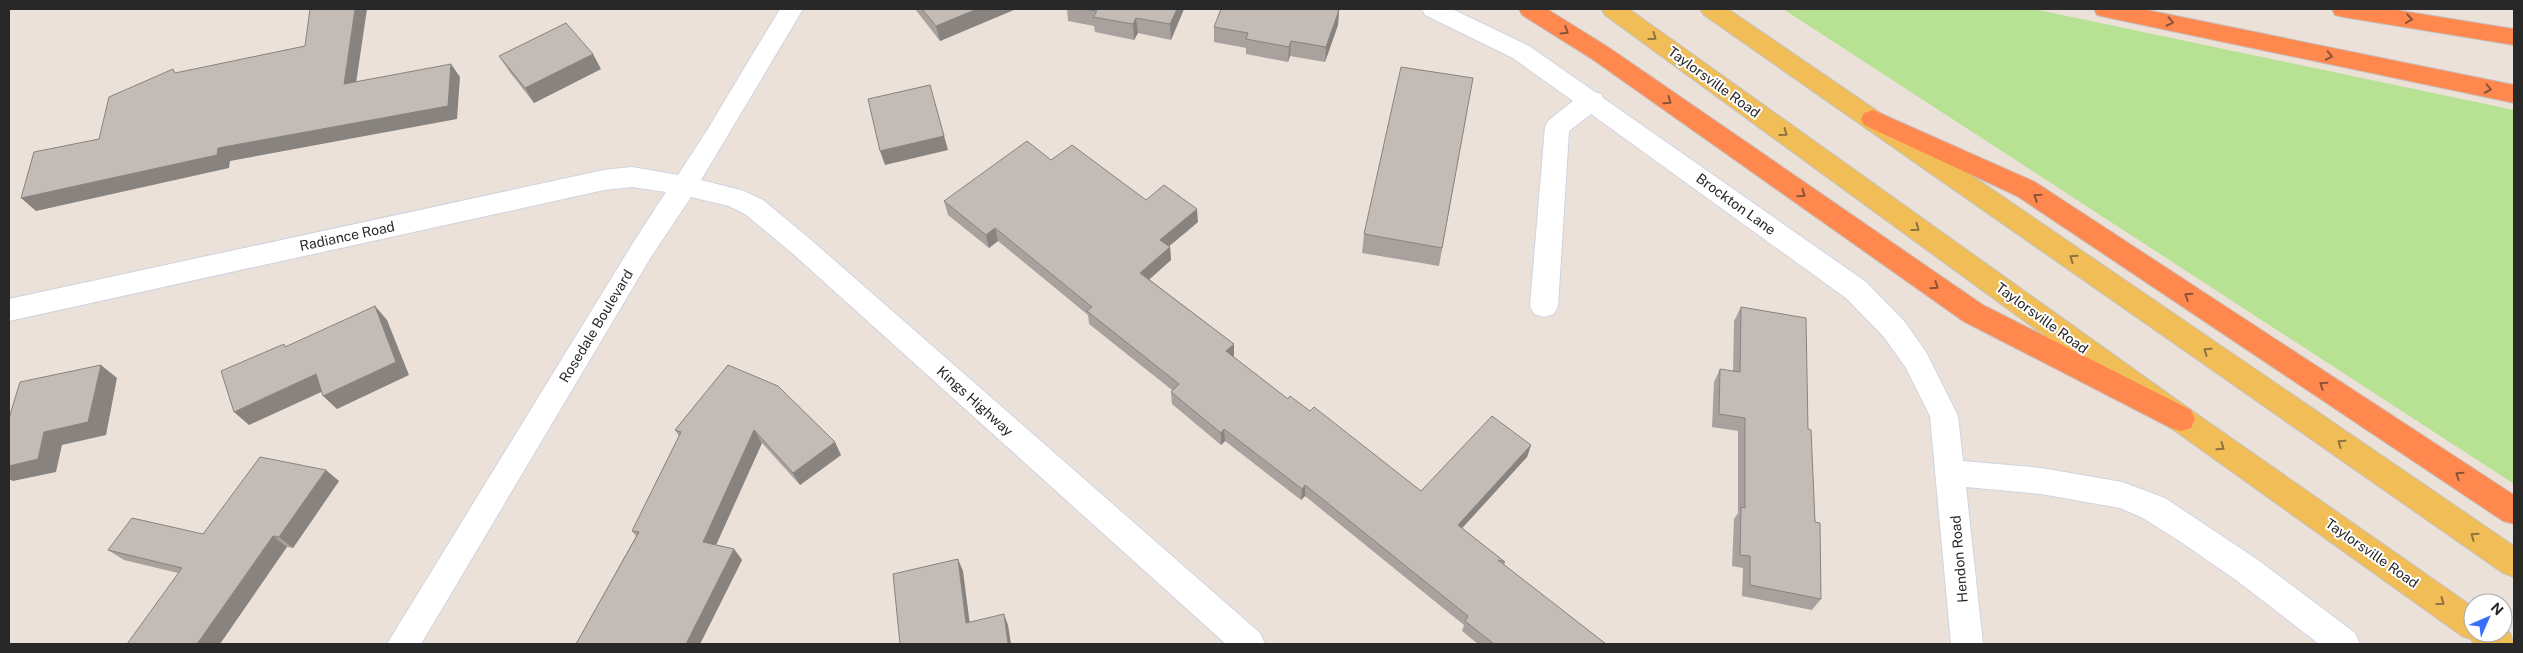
<svg xmlns="http://www.w3.org/2000/svg" width="2523" height="653" font-family="'Public Sans',sans-serif">
<rect width="100%" height="100%" fill="#ebe1d9"/>
<path fill="#b7e294" d="M1783 9H2034L2514 110V484Z"/>
<g fill="none" stroke-linecap="round" stroke-linejoin="round">
<defs>
<path id="minor" d="M780 9H803L701 180 744 191 763 200 810 239 1260 633 1265 644H1226L792 253 745 214 729 206 691 197 651 257 421 644H387L633 243 666 192 632 187 604 190 9 321V299L604 170 632 167 678 175 706 132Z
M1422 9H1452L1529 46 1595 92 1601 94 1603 98 1866 282 1904 321 1926 352 1958 416 1963 461 2041 468 2122 482 2165 498 2258 560 2355 633 2360 644H2319L2236 580 2181 542 2143 518 2120 508 2041 494 1966 487 1983 644H1951L1930 416 1906 368 1884 337 1846 298 1591 114 1569 131 1558 306 1554 314 1544 317 1534 314 1530 306 1545 127 1548 121 1573 101 1513 58 1425 15Z"/>
<path id="major" d="M1602 9H1629L2191 410 2473 607V633H2503V628L2510 633 2514 644H2474L2471 639 2462 636 2171 428 1605 15Z
M1700 9H1728L2514 546V577L2503 573 1704 15Z"/>
<path id="highway" d="M1519 9H1547L1608 47 1983 305 2191 410 2195 419 2191 428 2181 431 2171 428 1963 321 1592 59 1522 15Z
M2094 9H2142L2514 85V103L2105 17 2097 15Z
M2332 9H2390L2514 29V45L2343 17 2335 15Z
M1873 110 2035 182 2514 495V524L2503 521 2017 196 1864 125 1861 119 1864 113Z"/>
</defs>
<use href="#minor" stroke="#ced4e1" stroke-width="2"/>
<use href="#major" stroke="#c3c3c3" stroke-width="2"/>
<use href="#highway" stroke="#c3c3c3" stroke-width="2"/>
<use href="#minor" fill="#fff" fill-rule="evenodd"/>
<use href="#major" fill="#f1bd57" fill-rule="evenodd"/>
<use href="#highway" fill="#ff884f" fill-rule="evenodd"/>
</g>
<path fill="#a8a19d" d="M915 9H1016L940 41Z
M1067 9H1184L1171 40 1138 33 1134 40 1095 32 1094 26 1068 21Z
M1339 10 1338 25 1325 62 1290 56 1288 62 1246 54V48L1214 42V27Z
M499 56 601 69 534 103 509 71Z
M1473 78 1439 266 1362 253 1364 234Z
M1051 160 1198 222 1169 246 1170 247 1171 260 1149 279 1234 344V357L1288 399 1421 491 1531 445 1527 457 1462 528 1505 562 1504 565 1606 644H1478L1462 631 1464 625 1305 496 1301 500 1225 441 1221 445 1172 404 1171 392 1172 390 1089 324 1088 315 998 241 989 248 948 215 944 201Z
M1741 307 1808 429 1821 599 1812 610 1742 596 1743 568 1732 566 1734 519 1738 513V431L1712 427 1714 382 1720 369 1733 371 1734 321Z
M728 365 841 455 800 485 762 443 716 545 734 549 742 560 700 644H576L636 536 632 531 679 436 675 430Z
M339 481 293 548 287 547 178 573 124 560 108 550 203 534Z"/>
<path fill="#88837f" d="M355 9H367L354 97 344 84Z
M977 9H1016L940 41 936 26Z
M1177 9H1184L1171 40 1170 24Z
M1339 10 1338 25 1325 62 1326 47Z
M1136 18 1138 33 1134 40 1133 24Z
M1291 41 1290 56 1288 62 1289 47Z
M593 54 601 69 534 103 525 88Z
M451 64 460 77 457 119 230 161 229 168 36 211 21 198 218 148Z
M930 85 948 150 885 165 880 151Z
M1197 209 1198 222 1161 253 1160 240Z
M995 228 998 241 989 248 986 235Z
M1170 247 1171 260 1142 286 1140 273Z
M375 306 387 320 409 375 337 409 323 396Z
M1234 344V357L1227 363 1226 351Z
M101 365 117 378 106 435 62 445 56 472 13 481 9 479V466Z
M316 374 330 388 249 425 234 412Z
M1224 429 1225 441 1221 445V433Z
M754 430 762 443 712 554 703 542Z
M835 442 841 455 800 485 793 473Z
M1531 445 1527 457 1455 536 1458 525Z
M326 470 339 481 293 548 279 537Z
M1305 485V496L1301 500 1302 489Z
M273 536 287 547 220 644H197Z
M734 549 742 560 700 644H686Z
M958 559 963 571 971 633 966 623Z
M1004 614 1008 625 1011 644H1008Z"/>
<path fill="#c3bbb6" stroke="#88837f" d="M310 9H355L344 84 451 64 448 106 218 148 217 155 21 198 34 152 99 139 109 97 173 69 175 73 305 46Z
M922 9H977L936 26Z
M1083 9H1177L1170 24 1136 18 1133 24 1093 17 1097 11Z
M1221 9H1331L1339 10 1326 47 1291 41 1289 47 1246 39 1248 33 1214 27Z
M566 23 593 54 525 88 499 56Z
M1401 67 1473 78 1442 248 1364 234Z
M930 85 944 136 880 151 868 99Z
M1027 141 1051 160 1072 145 1146 200 1164 185 1197 209 1160 240 1170 247 1140 273 1234 344 1226 351 1288 399 1290 396 1310 411 1314 407 1421 491 1492 416 1531 445 1458 525 1505 562 1498 560 1606 644H1494L1465 621 1468 616 1305 485 1302 489 1224 429 1221 433 1171 392 1179 384 1087 311 1092 307 995 228 986 235 944 201Z
M375 306 396 362 323 396 316 374 234 412 221 371 284 344 285 347Z
M1741 307 1806 318 1808 429 1811 430 1815 522 1820 523 1821 599 1750 585V556L1740 555 1741 507 1745 508V418L1719 414 1720 369 1740 372Z
M101 365 88 422 44 432 38 459 9 466V418L20 382Z
M728 365 778 386 835 442 793 473 754 430 703 542 734 549 686 644H576L639 532 632 531 681 432 675 430Z
M260 457 326 470 279 537 273 536 197 644H127L182 568 108 550 132 518 203 534Z
M958 559 966 623 1004 614 1008 644H900L893 574Z"/>
<defs><path id="oneway-chevron" d="M-2-3.5L2.5 0L-2 3.5" fill="none" stroke-width="1.6" stroke-linecap="round" stroke-linejoin="round" transform="scale(1.25)"/></defs>
<g stroke="#89533a">
<use href="#oneway-chevron" transform="translate(2409 19) rotate(9)"/>
<use href="#oneway-chevron" transform="translate(2170 22) rotate(12)"/>
<use href="#oneway-chevron" transform="translate(1565 31) rotate(32)"/>
<use href="#oneway-chevron" transform="translate(2329 56) rotate(12)"/>
<use href="#oneway-chevron" transform="translate(2488 89) rotate(12)"/>
<use href="#oneway-chevron" transform="translate(1668 101) rotate(35)"/>
<use href="#oneway-chevron" transform="translate(1802 194) rotate(35)"/>
<use href="#oneway-chevron" transform="translate(2037 197) rotate(-147)"/>
<use href="#oneway-chevron" transform="translate(1935 286) rotate(35)"/>
<use href="#oneway-chevron" transform="translate(2188 296) rotate(-147)"/>
<use href="#oneway-chevron" transform="translate(2323 385) rotate(-147)"/>
<use href="#oneway-chevron" transform="translate(2459 475) rotate(-146)"/>
</g>
<g stroke="#8c7240">
<use href="#oneway-chevron" transform="translate(1653 37) rotate(36)"/>
<use href="#oneway-chevron" transform="translate(1784 133) rotate(36)"/>
<use href="#oneway-chevron" transform="translate(1916 228) rotate(36)"/>
<use href="#oneway-chevron" transform="translate(2073 258) rotate(-145)"/>
<use href="#oneway-chevron" transform="translate(2207 351) rotate(-145)"/>
<use href="#oneway-chevron" transform="translate(2341 443) rotate(-145)"/>
<use href="#oneway-chevron" transform="translate(2221 447) rotate(35)"/>
<use href="#oneway-chevron" transform="translate(2474 536) rotate(-145)"/>
<use href="#oneway-chevron" transform="translate(2441 602) rotate(36)"/>
</g>
<g text-anchor="middle" stroke-width="4" stroke-linejoin="round" paint-order="stroke">
<g font-size="14" fill="#282828" stroke="#fff">
<text transform="translate(1714 82) rotate(36)" y="5">Taylorsville Road</text>
<text transform="translate(1736 204) rotate(36)" y="5">Brockton Lane</text>
<text transform="translate(347 236) rotate(-12)" y="5">Radiance Road</text>
<text transform="translate(2042 318) rotate(36)" y="5">Taylorsville Road</text>
<text transform="translate(596 326) rotate(-59)" y="5">Rosedale Boulevard</text>
<text transform="translate(975 401) rotate(42)" y="5">Kings Highway</text>
<text transform="translate(2372 553) rotate(35)" y="5">Taylorsville Road</text>
<text transform="translate(1959 559) rotate(-95)" y="5">Hendon Road</text>
</g>
</g>
<rect width="2523" height="653" fill="none" stroke="#282828" stroke-width="20"/>
<g transform="translate(2488 618) rotate(45)"><circle r="24" fill="#ffffff" stroke="#a9a9a9"/>
<path d="M0-4L9 19L0 12L-9 19Z" fill="#3670fb"/>
<text y="-8" font-size="14" font-weight="bold" text-anchor="middle" fill="#282828">N</text>
</g>
</svg>
